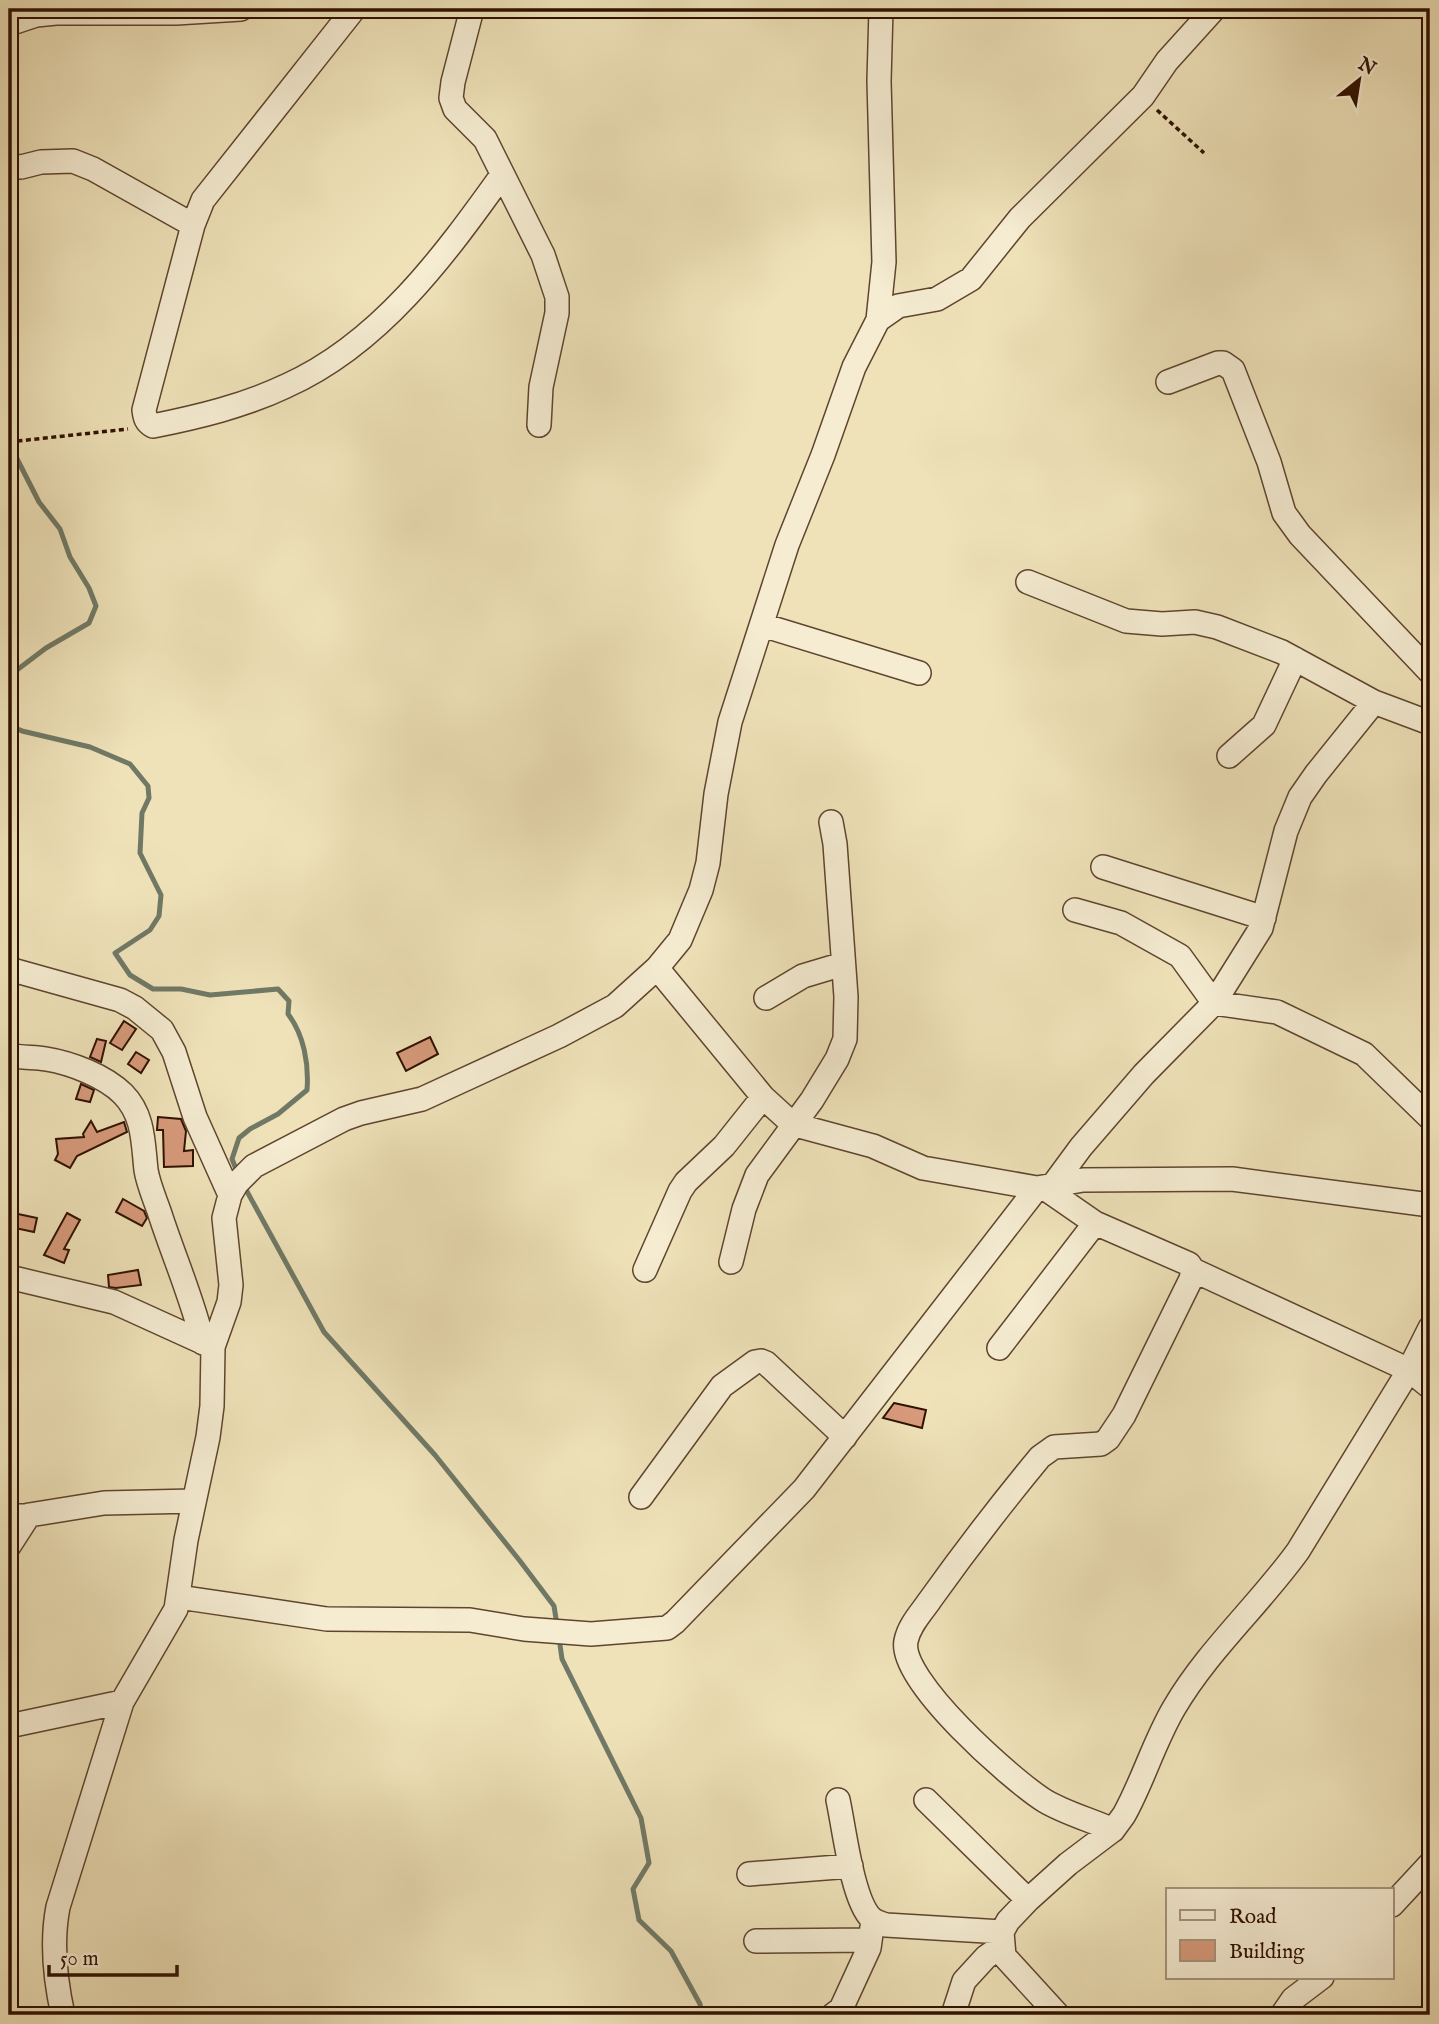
<svg xmlns="http://www.w3.org/2000/svg" width="1439" height="2024" font-family="'IM FELL English',serif">
<rect width="100%" height="100%" fill="#efe2b9"/>
<filter id="stains"><feTurbulence type="fractalNoise" baseFrequency=".00286" numOctaves="4"/><feColorMatrix values="0 0 0 0 .2 0 0 0 0 .09 0 0 0 0 .02 0 0 0 .5 -.17"/></filter>
<radialGradient id="worn" r=".72"><stop offset=".6" stop-color="#630" stop-opacity="0"/><stop offset="1" stop-color="#630" stop-opacity=".3"/></radialGradient>
<g fill="none" stroke-linecap="round" stroke-linejoin="round">
<path stroke="#707966" stroke-width="5" d="M9 443 39 502 60 529 70 557 89 588 96 606 89 623 46 648 9 676
M9 725 22 731 90 747 130 764 148 786 149 798 142 813 140 853 161 895 159 916 150 930 115 953 130 975 153 989H181L210 995 278 989 289 1001 288 1014C304 1035 309 1064 307 1090L278 1114 250 1129 239 1138 232 1159 238 1174
M244 1186 324 1332 435 1455 520 1561 554 1606 557 1625
M559 1638 562 1659 641 1818 649 1863 633 1889 639 1920 671 1951 700 2004 702 2015"/>
</g>
<path fill="#d79a7b" stroke="#2f1100" stroke-width="2" d="M124 1021 136 1029 122 1050 110 1043Z
M430 1037 438 1054 406 1071 397 1053Z
M97 1039 106 1041 101 1062 90 1057Z
M136 1052 149 1060 141 1073 128 1064Z
M81 1084 94 1090 90 1102 76 1099Z
M158 1117 181 1119 186 1131 184 1151 193 1150V1166L164 1167 163 1130H157Z
M91 1121 97 1132 124 1122 127 1132 77 1156 70 1168 55 1160 58 1154 56 1139 84 1137 83 1134Z
M123 1199 144 1211 147 1218 142 1226 116 1212Z
M67 1213 80 1220 64 1249 69 1250 64 1263 44 1255Z
M18 1214 37 1218 34 1232 15 1228Z
M138 1270 141 1285 116 1288 109 1287 108 1275Z
M894 1403 926 1410 922 1428 883 1418Z"/>
<g fill="none" stroke-linecap="round" stroke-linejoin="round">
<defs>
<path id="minor" d="M354 9 203 200 193 225 144 410C145 418 146 422 153 426 198 417 244 406 286 386 380 344 444 256 502 175
M472 9 453 82 451 98 455 109 485 139 543 255 557 297V313L541 387 539 425
M9 24 36 15 56 13H176L241 9
M9 166 21 167 41 162 73 161 93 169 193 225
M878 320 884 262 879 81 881 9
M1168 382 1218 363H1223L1233 370 1269 462 1284 513 1300 535 1430 672
M1028 582 1126 621 1162 624 1195 622 1217 627 1282 652 1374 702 1430 723
M762 625 919 673
M1229 756 1264 725 1295 659
M1103 867 1264 918
M1075 910 1121 923 1180 956 1214 1003 1277 1012 1364 1054 1430 1118
M657 968 763 1097 786 1118 799 1126 873 1146 923 1168 1037 1188 1083 1180 1232 1179 1430 1205
M9 969 120 1000 135 1008 162 1030 174 1052 195 1117 230 1195
M766 998 803 976 843 964
M9 1055C21 1058 34 1057 46 1059 71 1063 105 1076 123 1094 144 1115 143 1143 146 1170 148 1183 154 1197 159 1211 173 1255 192 1297 203 1343
M1053 1185 1081 1147 1144 1074 1214 1003 1261 928 1286 831 1300 797 1316 774 1374 702
M1043 1187 1095 1223 1189 1264 1193 1270 1191 1279 1124 1415 1108 1439 1101 1444 1054 1447 1040 1457C1002 1503 965 1551 930 1600 922 1612 909 1625 906 1641 898 1680 1013 1781 1045 1801 1065 1813 1091 1820 1113 1830
M731 1262 744 1209 757 1175 812 1100 837 1059 845 1039 846 997 835 844 831 822
M645 1270 680 1191 686 1182 724 1146 763 1097
M1193 1270 1409 1370 1430 1387
M9 1277 114 1302 213 1347
M999 1348 1095 1223
M641 1497 722 1386 755 1362 761 1361 766 1363 845 1437
M9 1516H23L104 1503 194 1501
M9 1546 29 1515
M179 1597 327 1619 470 1620 524 1629 591 1634 667 1628 675 1622 804 1489 1037 1188
M9 1726 122 1702
M838 1800C844 1827 852 1899 871 1918 875 1922 880 1923 886 1925L1002 1932
M926 1800 1028 1900
M749 1874 851 1866
M1392 1905 1430 1864
M756 1941 870 1940
M63 2015C55 1979 51 1943 58 1907L122 1702 176 1609 186 1540 208 1437 212 1406 213 1347 229 1302 231 1285 224 1218 230 1195 237 1183 254 1166 344 1119 361 1113 422 1099 559 1036 615 1006 657 968 680 940 701 890 708 863 716 794 730 722 787 545 823 455 854 367 878 320 898 306 937 299 971 279 1020 218 1143 96 1167 61 1214 9
M833 2015 841 2009 869 1948 872 1927
M953 2015 964 1981 986 1957 1002 1946
M1058 2015 1004 1956 1002 1932 1008 1921 1028 1900 1068 1864 1113 1830 1124 1815C1143 1781 1154 1742 1174 1708 1208 1650 1259 1605 1298 1551L1409 1370 1430 1328
M1282 2015 1293 1999 1322 1977"/>
</defs>
<use href="#minor" stroke="#5f452e" stroke-width="26"/>
<path stroke="#2f1100" stroke-width="3.5" stroke-dasharray="5 3.5" stroke-linecap="butt" d="M1157 110 1204 153
M9 442 128 429"/>
<use href="#minor" stroke="#f5ecd2" stroke-width="23"/>
</g>
<rect width="1439" height="2024" fill="none" stroke="#efe2b9" stroke-width="35"/>
<rect x="10" y="10" width="1418" height="2003" fill="none" stroke="#2f1100" stroke-width="3.5"/>
<rect x="18" y="18" width="1404" height="1989" fill="none" stroke="#2f1100" stroke-width="2"/>
<rect x="1166" y="1888" width="228" height="91" fill="#f5ecd2" stroke="#a6947e" stroke-width="2"/>
<rect x="1180" y="1910" width="35" height="10" fill="#f5ecd2" stroke="#a6947e" stroke-width="2"/>
<text x="1229" y="1923" font-size="21" fill="#2f1100">Road</text>
<rect x="1180" y="1940" width="35" height="21" fill="#d79a7b" stroke="#a6947e" stroke-width="2"/>
<text x="1229" y="1958" font-size="21" fill="#2f1100">Building</text>
<g transform="translate(1359 80) rotate(30)" stroke="#f5ecd2" stroke-width="5" paint-order="stroke">
<path d="M0-5L12 26L0 18L-12 26Z" fill="#2f1100"/>
<text y="-10" font-size="19" font-weight="bold" text-anchor="middle" fill="#2f1100">N</text>
</g>
<path d="M49 1965v10h128v-10" fill="none" stroke="#2f1100" stroke-width="3.5"/>
<text x="60" y="1965" font-size="21" fill="#2f1100" stroke="#f5ecd2" stroke-width="5" paint-order="stroke">50 m</text>
<rect width="100%" height="100%" filter="url(#stains)"/>
<rect width="100%" height="100%" fill="url(#worn)"/>
</svg>
